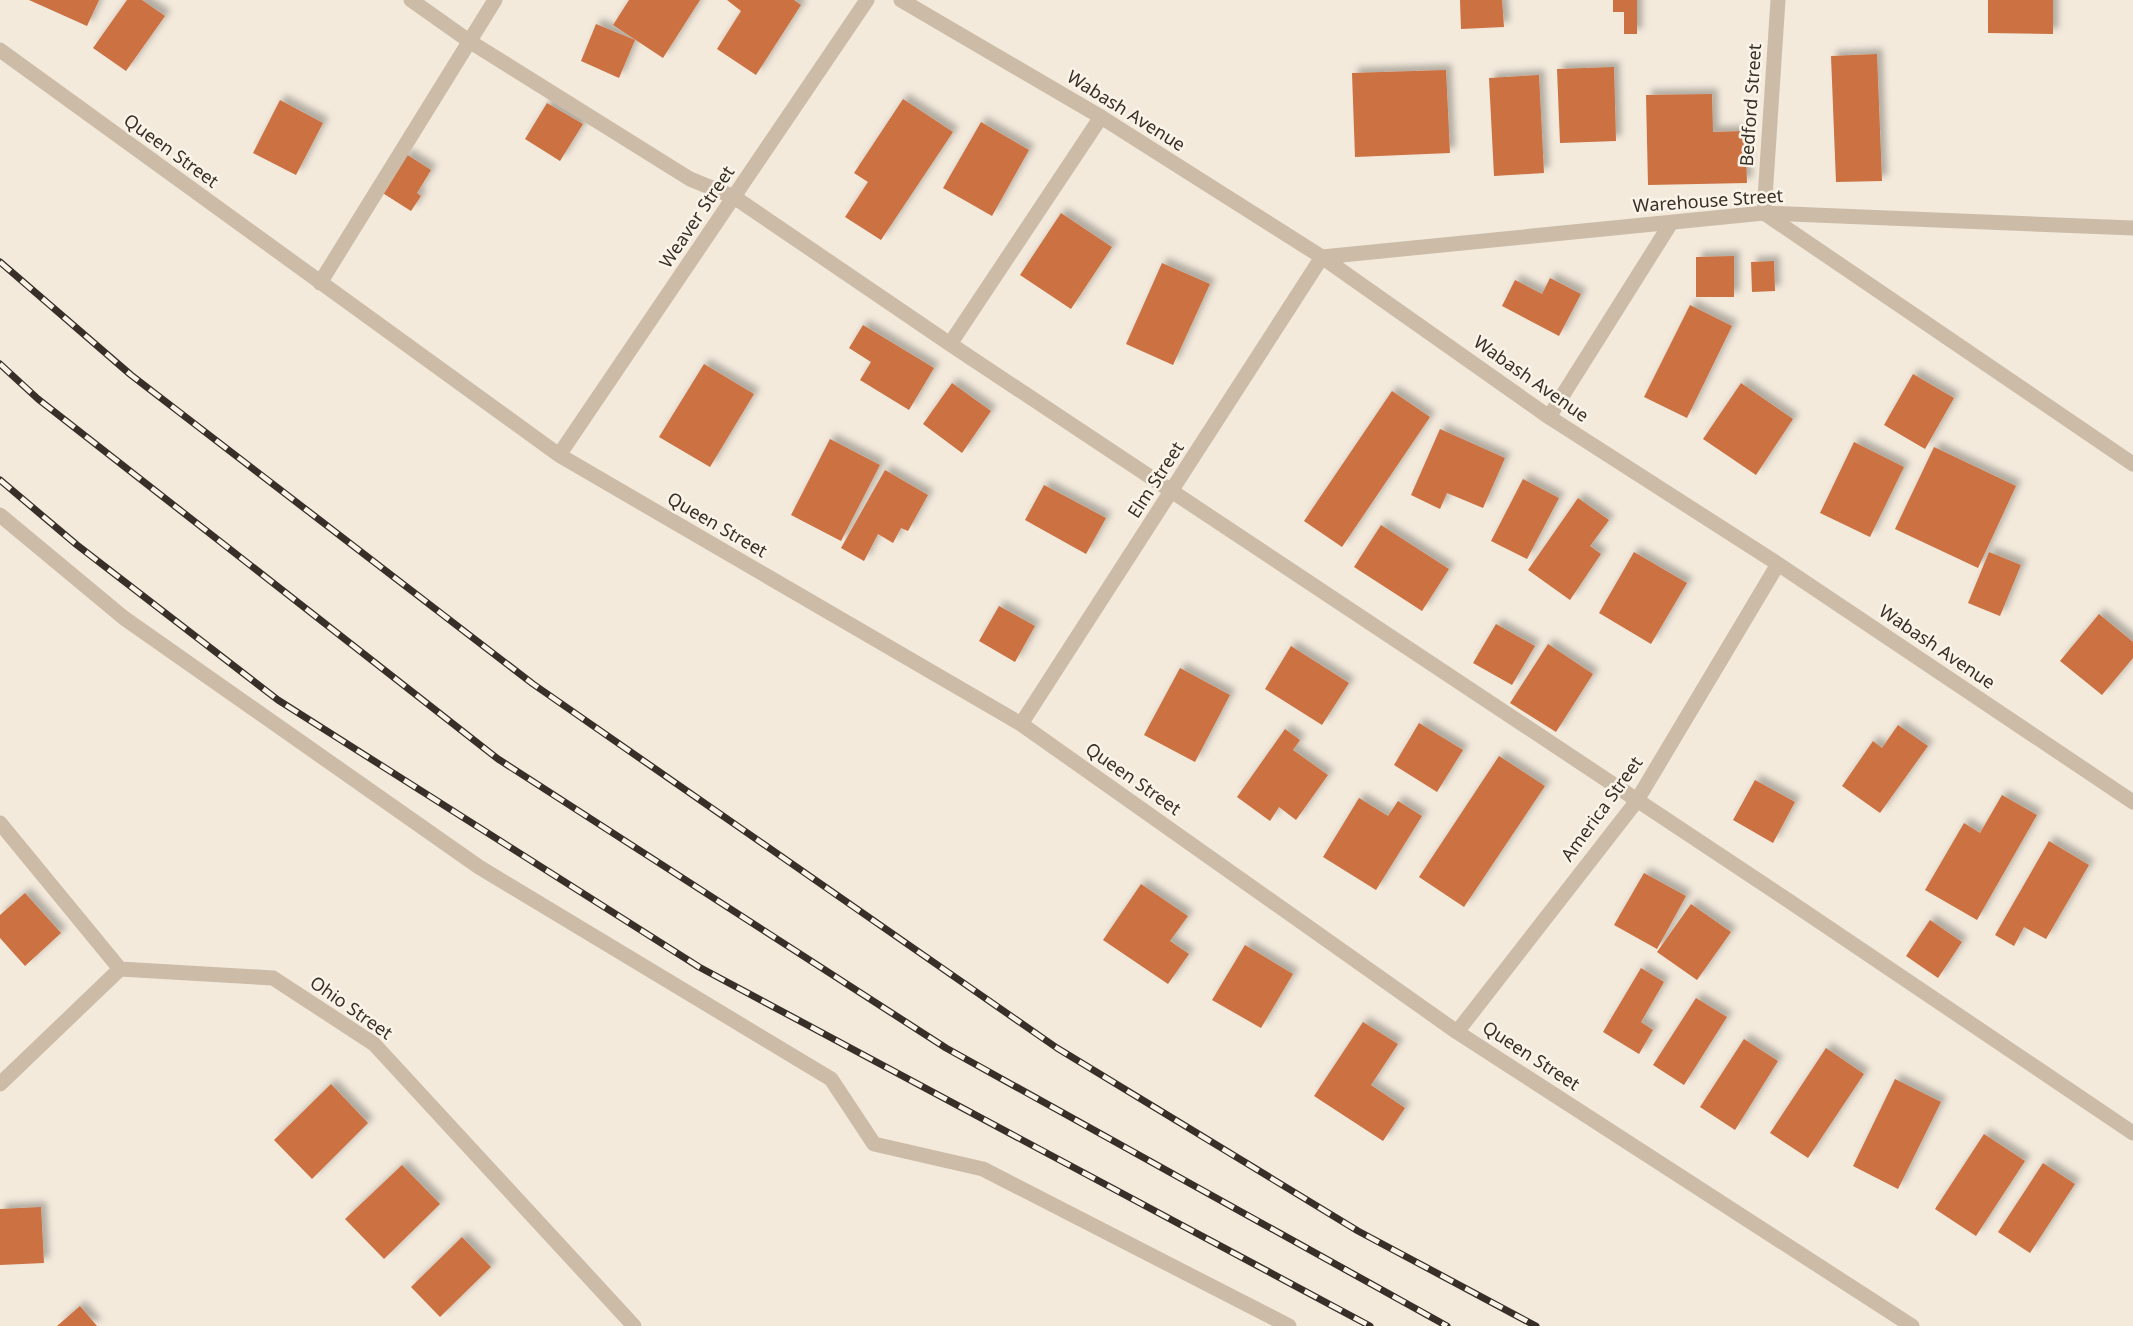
<svg xmlns="http://www.w3.org/2000/svg" width="2133" height="1326" font-family="'Noto Sans',sans-serif">
<defs>
<filter id="shadow"><feDropShadow dx="5.5" dy="-5.5" stdDeviation="3" flood-color="#0004"/></filter>
</defs>
<rect width="100%" height="100%" fill="#f3eadc"/>
<path fill="#cb7142" filter="url(#shadow)" d="M29 0H99L87 26Z
M127 0H142L165 16 126 71 93 48Z
M629 0H700L663 58 613 25Z
M727 0H794L801 5 756 75 717 49 741 11Z
M1460 0H1502L1504 27 1461 29Z
M1613 0H1637V34H1624V12H1613Z
M1988 0H2053V34L1988 33Z
M596 24 635 40 619 78 581 61Z
M1877 54 1882 181 1836 182 1831 56Z
M1614 67 1616 141 1560 143 1557 69Z
M1446 70 1450 153 1355 157 1352 73Z
M1539 75 1544 173 1494 176 1489 78Z
M1712 94 1713 132 1745 131 1747 183 1648 185 1646 95Z
M903 99 953 132 881 240 845 217 868 182 854 173Z
M280 100 323 123 296 175 253 153Z
M547 103 583 124 560 161 525 139Z
M981 122 1029 150 992 216 943 188Z
M406 154 431 170 417 193 421 196 411 211 381 192Z
M1061 213 1112 247 1071 309 1020 275Z
M1734 256V297H1696V257Z
M1774 261 1775 291 1752 292 1751 262Z
M1162 263 1210 284 1173 365 1126 344Z
M1550 278 1581 294 1559 336 1502 306 1515 280 1542 294Z
M1690 305 1732 326 1687 418 1644 397Z
M863 325 934 368 909 410 860 380 871 362 849 348Z
M704 364 754 394 710 467 659 437Z
M1913 374 1954 398 1925 449 1884 425Z
M952 383 991 411 962 453 923 424Z
M1741 383 1793 419 1756 475 1703 439Z
M1392 391 1430 417 1342 547 1304 521Z
M1440 429 1505 458 1483 508 1447 493 1440 509 1411 495Z
M830 439 880 465 841 541 791 515Z
M1854 442 1904 467 1870 537 1820 513Z
M1934 447 2016 486 1978 568 1895 529Z
M885 470 928 495 908 531 901 528 893 543 878 534 864 561 841 548Z
M1523 479 1559 498 1527 559 1491 541Z
M1044 485 1106 518 1086 554 1025 520Z
M1578 498 1609 520 1590 546 1601 554 1570 600 1528 570Z
M1381 525 1449 569 1422 611 1354 567Z
M1634 552 1687 583 1651 644 1599 613Z
M1989 552 2021 565 2000 616 1968 603Z
M999 606 1035 626 1015 662 979 641Z
M2099 614 2133 642V658L2102 695 2060 661Z
M1496 624 1535 646 1512 685 1473 663Z
M1548 644 1593 674 1556 732 1510 703Z
M1291 646 1349 683 1322 725 1265 689Z
M1180 668 1230 695 1195 762 1144 735Z
M1419 723 1463 750 1437 792 1394 765Z
M1898 725 1928 746 1880 813 1842 786 1873 741 1882 748Z
M1285 729 1300 740 1293 750 1328 775 1296 820 1279 807 1270 821 1237 797Z
M1499 756 1545 786 1464 907 1419 877Z
M1755 780 1795 802 1773 843 1733 820Z
M2002 795 2037 815 1977 920 1925 890 1964 823 1980 833Z
M1359 798 1388 816 1398 801 1422 816 1376 890 1323 857Z
M2049 841 2089 865 2046 939 2024 927 2014 946 1995 935Z
M1644 873 1686 896 1657 949 1614 925Z
M1141 884 1188 916 1170 941 1189 954 1168 984 1103 940Z
M25 893 61 933 25 966 0 938V915Z
M1691 904 1731 932 1697 980 1657 952Z
M1930 920 1962 942 1938 978 1906 956Z
M1245 945 1293 974 1261 1028 1212 1000Z
M1641 968 1664 982 1641 1022 1653 1030 1639 1054 1603 1032Z
M1696 998 1727 1017 1684 1085 1653 1065Z
M1363 1022 1398 1044 1371 1085 1405 1108 1383 1141 1314 1096Z
M1744 1039 1778 1061 1735 1130 1700 1107Z
M1826 1048 1864 1074 1808 1158 1770 1133Z
M1895 1079 1941 1102 1898 1189 1853 1166Z
M331 1084 368 1123 312 1179 274 1140Z
M1984 1134 2025 1161 1976 1236 1935 1209Z
M2043 1163 2075 1184 2030 1253 1998 1232Z
M402 1165 440 1204 384 1259 345 1219Z
M41 1207 44 1263 0 1265V1209Z
M462 1237 491 1267 440 1317 411 1287Z
M80 1306 97 1326H57Z"/>
<g fill="none" stroke-linecap="round" stroke-linejoin="round">
<path stroke="#ccbca7" stroke-width="15" d="M411 0 469 41 690 179 734 197 950 344 1789 901 2133 1133
M1764 213 2133 464
M950 344 1101 117
M1549 417 1671 223"/>
<path stroke="#ccbca7" stroke-width="15" d="M901 0 1101 117 1322 257 1549 417 1778 564 2133 802
M0 50 559 455 1021 724 1457 1032 1912 1326
M1764 213 1778 0
M320 283 495 0
M559 455 867 0
M0 515 124 618 479 867 831 1079 874 1144 983 1169 1289 1326
M1021 724 1322 257 1764 213 2133 228
M0 823 120 969 273 978 374 1044 634 1326
M1457 1032 1636 802 1778 564
M0 1084 120 969"/>
<defs>
<path id="rail" d="M0 262 131 375 533 684 1057 1048 1358 1231 1536 1326
M0 364 38 399 498 759 946 1048 1447 1326
M0 480 77 545 278 700 699 967 1370 1326"/>
</defs>
<use href="#rail" stroke="#382f28" stroke-width="7"/>
<use href="#rail" stroke="#faf4e8" stroke-width="4.5" stroke-dasharray="14" stroke-linecap="butt"/>
</g>
<g text-anchor="middle" stroke-width="5" stroke-linejoin="round" paint-order="stroke">
<g font-size="18" fill="#382f28" stroke="#faf4e8">
<text transform="translate(1751 105) rotate(-86)" y="6">Bedford Street</text>
<text transform="translate(1126 111) rotate(32)" y="6">Wabash Avenue</text>
<text transform="translate(171 151) rotate(36)" y="6">Queen Street</text>
<text transform="translate(1708 201) rotate(-4)" y="6">Warehouse Street</text>
<text transform="translate(697 217) rotate(-56)" y="6">Weaver Street</text>
<text transform="translate(1531 379) rotate(35)" y="6">Wabash Avenue</text>
<text transform="translate(1156 480) rotate(-57)" y="6">Elm Street</text>
<text transform="translate(717 525) rotate(30)" y="6">Queen Street</text>
<text transform="translate(1937 647) rotate(34)" y="6">Wabash Avenue</text>
<text transform="translate(1133 779) rotate(35)" y="6">Queen Street</text>
<text transform="translate(1602 809) rotate(-54)" y="6">America Street</text>
<text transform="translate(351 1008) rotate(35)" y="6">Ohio Street</text>
<text transform="translate(1531 1056) rotate(33)" y="6">Queen Street</text>
</g>
</g>
</svg>
